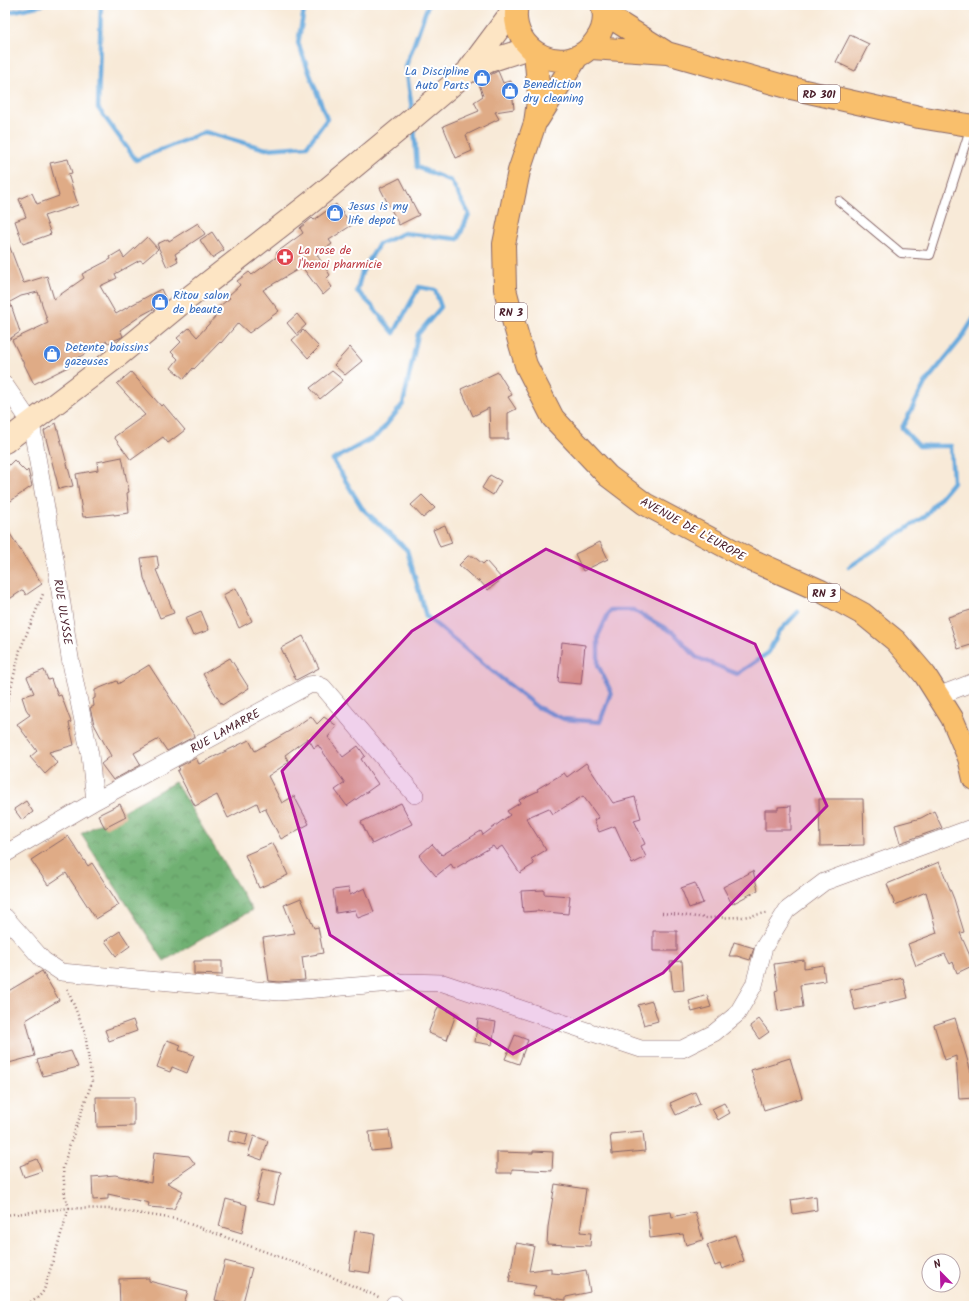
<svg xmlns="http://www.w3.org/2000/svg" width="979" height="1311" font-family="Kalam,sans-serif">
<defs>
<pattern id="forest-crowns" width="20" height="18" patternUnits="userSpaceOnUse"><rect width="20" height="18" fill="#6fb072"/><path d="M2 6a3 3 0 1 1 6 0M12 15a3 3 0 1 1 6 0" fill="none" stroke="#5d8f5e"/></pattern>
</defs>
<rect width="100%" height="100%" fill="#fff"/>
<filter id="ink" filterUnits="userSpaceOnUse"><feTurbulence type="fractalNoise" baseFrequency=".025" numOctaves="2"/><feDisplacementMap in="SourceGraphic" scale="8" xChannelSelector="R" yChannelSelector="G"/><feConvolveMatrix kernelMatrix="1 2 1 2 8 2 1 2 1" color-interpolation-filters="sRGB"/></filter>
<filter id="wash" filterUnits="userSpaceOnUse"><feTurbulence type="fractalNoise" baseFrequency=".012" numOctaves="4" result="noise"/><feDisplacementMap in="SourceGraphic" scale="16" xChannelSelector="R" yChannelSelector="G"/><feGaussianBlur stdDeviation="0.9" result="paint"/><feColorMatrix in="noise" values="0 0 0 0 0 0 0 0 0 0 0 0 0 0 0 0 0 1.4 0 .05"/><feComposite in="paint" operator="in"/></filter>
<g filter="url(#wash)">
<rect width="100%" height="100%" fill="#f8ead8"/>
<path fill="url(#forest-crowns)" stroke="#5c684e" d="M175 782 252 910 164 961 81 834Z"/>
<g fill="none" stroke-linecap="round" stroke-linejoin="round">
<path stroke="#69aadd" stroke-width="4.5" d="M101 5 98 108 136 160 205 132 266 149 307 146 327 119 298 43 305 5
M5 13 42 5
M412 110 406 66 428 5
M414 127 417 167 451 181 469 214 458 239 404 233 379 244 362 272 357 291 373 307 394 333 419 287 435 290 441 307 418 334 403 404 378 435 333 460 362 508 407 550 426 616 475 657 537 707 564 719 600 722 611 692 598 665V636L610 610H633L674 633 696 657 737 674 768 653 779 632 798 612
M849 567 925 516 953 482 951 446H919L902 428 925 383 961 339 974 318"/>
</g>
<g id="blocks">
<path fill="#dfab86" d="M850 35 869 44 855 71 836 62Z
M498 71 503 83 511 81 514 109 495 112 499 119 466 135 472 151 456 158 443 126 479 111 474 102 483 96 478 81Z
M68 159 72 173 68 174 78 205 44 216 51 234 23 244 15 221 26 217 19 199 32 193 37 204 59 196 50 163Z
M400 178 419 215 399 225 380 188Z
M336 204 352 225 329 240 332 244 317 255 330 275 326 279 332 287 323 295 302 267 263 290 279 311 249 333 238 323 221 343 220 342 194 369 193 368 184 379 171 368 178 359 171 352 181 342 177 338 189 328 197 337 216 316 212 312 230 298 228 296 240 285 237 281 249 272 252 275 278 256 276 253 303 233 300 228 312 218 314 220Z
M198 223 205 234 175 254 178 261 167 267 157 244 168 239 169 241Z
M212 232 224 250 212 258 200 240Z
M6 237 23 282 24 283 47 276 54 299 84 278 82 274 111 259 110 257 120 251 124 258 147 237 158 249 143 262 140 260 115 274 117 278 100 286 116 314 128 307 161 289 166 300 157 307 142 315 120 330 123 336 122 337 108 343 107 341 69 363 70 366 34 384 12 340 48 323 38 292 21 296 10 302 20 332 5 342V238Z
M297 314 306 325 296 334 287 323Z
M303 330 319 347 308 358 292 340Z
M350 347 362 361 345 375 334 365Z
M332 371 343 380 320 399 310 388Z
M131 372 161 406 163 404 185 430 168 443 163 437 131 460 114 437 145 415 117 384Z
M498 372 512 395 508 397 516 409 508 413V439H490L489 408 473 416 461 389Z
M56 423 73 486 59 489 44 431Z
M122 457 129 492 127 493 129 513 114 515V514L83 517 76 474 98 470 97 462Z
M14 460 26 472 28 470 32 486 5 505V469Z
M490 475 501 481 493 495 482 488Z
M422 495 435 508 423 518 411 505Z
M445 525 452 543 440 547 433 530Z
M5 526 42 584 26 595 23 590 5 602Z
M600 542 608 559 583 571 575 554Z
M157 556 159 569 156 570 174 613 160 618 144 578 141 558Z
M468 556H473L483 564 486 561 502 579 488 590 479 580 478 582 459 565Z
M236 588 252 621 239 628 223 595Z
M974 609V644L958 649 948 617Z
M201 611 209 630 193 636 185 618Z
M303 636 319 668 296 680 281 648Z
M562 642 585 645 581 684 558 682Z
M230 658 249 688 222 705 203 674Z
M149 665 195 736 167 751 159 739 134 753 141 765 113 780 101 764 111 756 94 724 90 708 94 706 93 699 95 698V690L117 681 118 684Z
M44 670 48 680 51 679 54 688H55L58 696 61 695 71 722 69 723 74 745 49 752 57 763 45 774 30 757 37 751 17 724 30 715 26 709 22 697 34 693 27 677Z
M311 716 317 724 324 717 337 726 328 737 343 757 358 746 365 756 361 759 378 784 347 806 335 790 345 783 318 745 314 748 308 738 285 755 289 762 268 776 282 803 294 796 309 824 281 839 265 808 260 811 257 803 228 818 217 795 195 806 177 771 180 769 178 767 196 758 199 764 249 740 255 751 291 730Z
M586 763 613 803 635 797 641 818 634 820 645 844 641 846 646 857 632 864 615 826 599 832 594 820 599 818 583 796 553 814 549 808 526 818 546 850 531 859 534 864 520 873 502 846 496 850 493 846 454 869 451 864 436 876 419 856 432 844 442 855 481 831 483 835 510 815 507 811 520 803 519 800 538 791 537 789 564 773 567 777Z
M819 799H863L864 845 820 846Z
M26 801 33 812 22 820 14 809Z
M401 803 412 824 372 844 361 822Z
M120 804 126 817 105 828 98 815Z
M791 806V830H765V810H778V807Z
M934 811 942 828 900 843 895 825 921 818Z
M68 836 88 866 92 863 119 905 96 919 66 873 48 885 31 860Z
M273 843 288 875 259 888 245 855Z
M939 862 954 899 964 932 960 933 974 965 957 973 953 962 950 964 945 954 916 966 908 944 937 933 926 892 895 905 887 884Z
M753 871 758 890 732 904 723 887Z
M695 883 703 903 689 908 681 888Z
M349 888 350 895 365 888 374 912 358 918 355 910 336 913 333 890Z
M544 890V894L570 896 568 914 537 911 523 912 521 891Z
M301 898 314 928 318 927 323 953 302 957 305 980 279 982 269 981 263 938 295 933 284 905Z
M120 931 130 946 116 956 105 941Z
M653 931H677V951H653Z
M734 942 754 948 750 960 737 956H729Z
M804 960V968L823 965 825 981 800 985 803 1007 778 1011 775 991 778 990 774 964Z
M194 961H222V975L194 974Z
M682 961 684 990 673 991 670 962Z
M42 971 59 1000 26 1020 35 1056 5 1064V993Z
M903 978 908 998 855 1010 850 990Z
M707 995 711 1007 692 1012 689 1001Z
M652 1001 658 1021 644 1025 638 1005Z
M438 1007 456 1014 447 1040 428 1033Z
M955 1018 971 1072H974V1098L959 1099 956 1056 945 1060 934 1025Z
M478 1019 496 1022 492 1045 475 1042Z
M759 1019 769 1032 759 1039 750 1026Z
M133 1020 137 1031 109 1041 105 1030Z
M515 1035 528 1040 519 1064 505 1059Z
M167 1040 181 1045 179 1050 194 1055 187 1073 172 1067 170 1072 157 1067Z
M71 1051 78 1067 43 1076 37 1060Z
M790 1058 802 1098 764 1110 751 1070Z
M695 1092 700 1104 676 1115 670 1103Z
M96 1097H134V1126L97 1127Z
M724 1103 730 1113 718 1120 712 1109Z
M230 1130 248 1134 245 1145 228 1141Z
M389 1130 392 1149 371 1151 369 1132Z
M643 1131 645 1151 612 1154 610 1134Z
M254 1136 268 1141 262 1160 248 1155Z
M533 1151 553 1152 552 1171 512 1169V1173H497V1152L533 1153Z
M154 1152 189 1156 195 1164 167 1183 183 1191 174 1209 148 1207 149 1203 108 1194V1199L93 1200 92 1177 115 1175 151 1183Z
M37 1159 42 1171 24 1177 20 1166Z
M263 1168 281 1172 274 1205 256 1201Z
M555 1184 586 1189 580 1232 591 1233 590 1246 547 1244 548 1227Z
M816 1196 817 1210 793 1214 791 1200Z
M226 1199 247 1205 242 1233 219 1226Z
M671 1212 672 1217 695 1212 703 1240 686 1245 683 1234 650 1238 648 1215Z
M355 1231 375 1234 370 1273 349 1270Z
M735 1235 744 1261 722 1269 720 1264 715 1266 707 1245Z
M516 1243 534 1246 529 1271 551 1268V1273L564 1274 586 1270 590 1292 566 1297V1300L552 1298V1297L532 1295 536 1286 509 1282Z
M225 1261 252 1268 242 1306H237L215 1300Z
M149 1278V1281L188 1291 183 1306H120L119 1279Z"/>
</g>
</g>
<g filter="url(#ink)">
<use href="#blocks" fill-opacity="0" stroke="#876668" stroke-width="1"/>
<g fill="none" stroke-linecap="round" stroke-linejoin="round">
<defs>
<path id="service" d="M839 201 901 253 930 255 971 126"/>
<path id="minor" d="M5 385 31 423 56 564 70 658 90 755 95 801
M938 696 974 682
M5 854 95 801 309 685 316 684 323 687 415 795
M5 917 43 960 61 972 279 992 406 982 443 983 641 1049H682L714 1033 737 1014 754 985 764 947 787 910 824 882 974 827
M394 1304V1306"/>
<path id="secondary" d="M469 69 516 6
M5 442 113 360 182 303 309 204 400 129 466 73 489 61 529 48"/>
<path id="primary" d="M517 5C507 53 569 81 596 40 604 29 606 18 602 5
M605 14 664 51
M591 48 667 53 787 87 919 117 974 126
M535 53 539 94 535 123 519 171 504 244 505 289 513 320 526 365 553 418 608 476 645 504 749 559 821 591 863 614 896 641 925 675 952 718 969 758 974 779
M538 119 577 57"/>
</defs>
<use href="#service" stroke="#876668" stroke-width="10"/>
<use href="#minor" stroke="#876668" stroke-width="18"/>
<use href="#secondary" stroke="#876668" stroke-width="24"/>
<use href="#primary" stroke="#876668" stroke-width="24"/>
<path stroke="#876668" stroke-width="2.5" stroke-dasharray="1 3" stroke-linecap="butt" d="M5 713 20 650 43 594
M662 913 707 918 742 917 767 913
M5 1215 69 1208 110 1209 176 1219 318 1271 381 1298
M19 1306C30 1303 38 1300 44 1290L69 1208 65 1196 63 1168 69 1147 92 1082 85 1033 67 988"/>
<use href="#service" stroke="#fff" stroke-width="8"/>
<use href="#minor" stroke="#fff" stroke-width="17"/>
<use href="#secondary" stroke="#fde5c4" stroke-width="22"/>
<use href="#primary" stroke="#f9bf6c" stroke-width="22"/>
</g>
</g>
<path fill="#b5179e" fill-opacity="0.2" stroke="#b5179e" stroke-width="3" stroke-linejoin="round" d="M546 549 755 644 827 806 663 973 513 1054 330 935 282 771 412 631Z"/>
<defs>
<symbol id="shop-disc" viewBox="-11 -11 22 22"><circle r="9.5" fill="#3f7fe0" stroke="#fff"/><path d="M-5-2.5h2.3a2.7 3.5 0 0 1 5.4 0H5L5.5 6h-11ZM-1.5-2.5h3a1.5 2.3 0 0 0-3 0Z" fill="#fff"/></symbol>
<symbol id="pharmacy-disc" viewBox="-11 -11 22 22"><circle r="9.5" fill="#e0444e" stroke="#fff"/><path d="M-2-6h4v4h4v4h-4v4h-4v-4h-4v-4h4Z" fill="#fff"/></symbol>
</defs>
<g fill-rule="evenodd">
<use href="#shop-disc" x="472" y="68" width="20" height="20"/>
<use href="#shop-disc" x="500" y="81" width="20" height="20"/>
<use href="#shop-disc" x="325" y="203" width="20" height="20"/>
<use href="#pharmacy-disc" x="275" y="247" width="20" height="20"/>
<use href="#shop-disc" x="150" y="292" width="20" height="20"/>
<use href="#shop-disc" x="42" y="344" width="20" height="20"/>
</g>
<g text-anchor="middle" stroke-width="4" stroke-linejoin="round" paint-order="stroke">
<g fill="#fff" stroke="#80626b" stroke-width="1">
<rect x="798" y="85" width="42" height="18" rx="3"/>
<rect x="495" y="303" width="32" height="18" rx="3"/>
<rect x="808" y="584" width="32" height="18" rx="3"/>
</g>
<g font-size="11" font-weight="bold" fill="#4a1f2b">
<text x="819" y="98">RD 301</text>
<text x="511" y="316">RN 3</text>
<text x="824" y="597">RN 3</text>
</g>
<g font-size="12" fill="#366cbe" stroke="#fff" text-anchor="start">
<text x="469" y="75" text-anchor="end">La Discipline<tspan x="469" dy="14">Auto Parts</tspan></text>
<text x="523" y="88">Benediction<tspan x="523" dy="14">dry cleaning</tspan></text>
<text x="348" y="210">Jesus is my<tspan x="348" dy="14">life depot</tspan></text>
<text x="173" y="299">Ritou salon<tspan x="173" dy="14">de beaute</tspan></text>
<text x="65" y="351">Detente boissins<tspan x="65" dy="14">gazeuses</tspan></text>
</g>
<g font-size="12" fill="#be3a42" stroke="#fff" text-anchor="start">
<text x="298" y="254">La rose de<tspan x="298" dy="14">l'henoi pharmicie</tspan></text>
</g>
<g font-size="12" fill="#4a1f2b" stroke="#fff">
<text transform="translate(693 529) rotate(29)" y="4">AVENUE DE L'EUROPE</text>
<text transform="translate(63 612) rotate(81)" y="4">RUE ULYSSE</text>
<text transform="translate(225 731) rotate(-29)" y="4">RUE LAMARRE</text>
</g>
</g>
<rect width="979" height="1311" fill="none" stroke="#fff" stroke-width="20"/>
<g transform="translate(941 1273) rotate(337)"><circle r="19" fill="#ffffff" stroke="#b7a5aa"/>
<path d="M0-3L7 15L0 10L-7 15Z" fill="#b5179e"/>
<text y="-6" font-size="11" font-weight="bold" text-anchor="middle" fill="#4a1f2b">N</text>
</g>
</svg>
